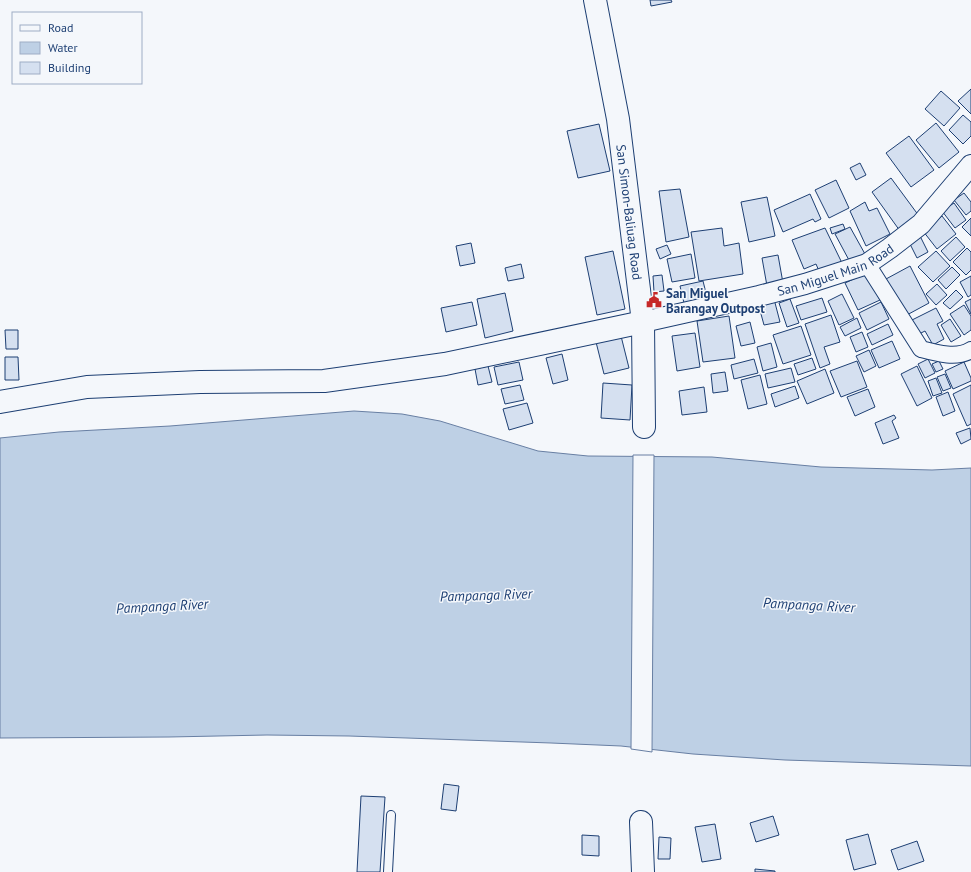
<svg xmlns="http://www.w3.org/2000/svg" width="971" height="872" font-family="'PT Sans',sans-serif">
<rect width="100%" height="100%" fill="#f4f7fb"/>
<path fill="#bed0e5" stroke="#687fa3" d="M354 411 402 414 440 421 538 451 588 456 712 457 821 467 932 470 971 468V766L785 760 693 754 621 746 551 743 349 736 267 735 169 737 0 738V438L59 432 170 426Z"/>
<path fill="#f4f7fb" stroke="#687fa3" d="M633 455H654L652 752 631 749Z"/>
<path fill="#d5e0f0" stroke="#1d3f73" d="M650 0H671L672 2 651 6Z
M971 89V114L958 101Z
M941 91 960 108 944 126 925 109Z
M963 115 971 122V136L963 144 949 130Z
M936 123 959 152 939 168 916 140Z
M599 124 610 171 578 178 567 131Z
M909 136 934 170 911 187 886 153Z
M860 163 866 175 856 180 850 168Z
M891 178 919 216 900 231 872 192Z
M836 180 849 208 829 218 815 190Z
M680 189 689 237 666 242 659 191Z
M964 193 971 202V211L966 215 954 200Z
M810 194 821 219 815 222 813 219 783 232 774 210Z
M767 197 775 236 749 242 741 202Z
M865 202 869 211 877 208 890 234 866 246 850 211Z
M954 203 966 220 955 228 942 211Z
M942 216 956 234 937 249 923 231Z
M971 218V236L962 227Z
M843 224 845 229 832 234 830 228Z
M850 227 865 254 850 262 835 234Z
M722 228 724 246 739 243 743 274 699 281 691 232Z
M825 228 842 263 819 271 816 264 804 269 792 240Z
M919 234 928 252 917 258 908 240Z
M956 237 965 247 950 261 941 251Z
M471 243 475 263 460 266 456 246Z
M667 245 671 254 660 259 656 249Z
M967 248 971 252V270L966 275 953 262Z
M613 251 625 309 597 315 585 257Z
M936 251 950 266 933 282 918 267Z
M691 254 695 278 672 282 667 259Z
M778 255 783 283 767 286 762 258Z
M521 264 524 278 508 281 505 268Z
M910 266 929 303 905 316 886 279Z
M952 267 960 275 946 289 938 280Z
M867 273 880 300 858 310 845 283Z
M662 275 664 291 654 292 653 276Z
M971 276V295L968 297 960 282Z
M703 281 707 297 684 303 680 286Z
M937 284 947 295 936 305 926 294Z
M956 290 963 297 950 309 943 303Z
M505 293 513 331 485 338 477 299Z
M842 294 854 318 839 325 828 301Z
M822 298 827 312 801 320 796 306Z
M774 299 780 322 764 325 758 303Z
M790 299 799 323 787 327 779 303Z
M971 299V314L965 302Z
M472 302 477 325 446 332 441 308Z
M881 302 889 319 867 330 859 313Z
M964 305 971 316V330L964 335 950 314Z
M936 308 943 321 937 324 944 339 933 345 925 331 919 334 912 320Z
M831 315 840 342 824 347 830 364 820 368 805 324Z
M729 316 735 358 703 362 697 321Z
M857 318 861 328 845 336 840 327Z
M950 319 961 336 951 342 941 325Z
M750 322 755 343 741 346 736 326Z
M888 324 893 335 872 345 867 334Z
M801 326 811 355 783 364 773 335Z
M5 330H18V349H6Z
M862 332 868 347 856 352 850 337Z
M695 333 700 367 677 371 672 336Z
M621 336 629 368 604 374 596 342Z
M892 341 900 359 879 368 871 350Z
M771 343 777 367 763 371 757 347Z
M869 350 876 366 864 372 856 356Z
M562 354 568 380 553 384 546 358Z
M5 357H18L19 380H5Z
M812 358 816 369 798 375 794 364Z
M754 359 758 373 734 379 731 365Z
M928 359 935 373 925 378 918 364Z
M857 361 867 387 841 397 830 371Z
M939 361 943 369 936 372 932 364Z
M519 362 523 380 498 385 494 367Z
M964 362 971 378V381L953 389 945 371Z
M488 366 492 382 478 385 475 369Z
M917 366 932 398 917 406 901 374Z
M791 368 795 382 768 388 765 374Z
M825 369 834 393 807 404 797 381Z
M725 372 728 391 713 393 711 374Z
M945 374 951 388 943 391 937 377Z
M760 375 767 404 748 409 741 380Z
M936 378 942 393 933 396 928 381Z
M603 383 632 385 630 420 601 418Z
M520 385 524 400 505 404 501 389Z
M971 385V424L967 426 953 394Z
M795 386 799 398 775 407 771 394Z
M704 387 707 412 682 415 679 391Z
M868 389 875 407 855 416 847 397Z
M948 392 955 411 943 416 936 397Z
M527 403 533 423 509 430 503 409Z
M894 415 896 418 892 421 899 438 883 444 875 423Z
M970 428 971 439 961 444 956 433Z
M444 784 459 786 456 811 441 809Z
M361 796 385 797 380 872H357Z
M773 816 779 835 756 842 750 823Z
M715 824 721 859 702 862 695 827Z
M868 834 876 864 854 870 846 840Z
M582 835 599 836V856L582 855Z
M659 837 671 838 670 859H658Z
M917 841 924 861 898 870 891 850Z
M755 869 775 871V872H755Z"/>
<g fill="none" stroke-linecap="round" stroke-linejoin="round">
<defs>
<path id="service" d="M388 872 391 815"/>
<path id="minor" d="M867 264 921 349C936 353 957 359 971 350"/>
<g id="tertiary">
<path id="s1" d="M643 322 759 296 805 284 867 264 890 248 921 224 971 165"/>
</g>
<g id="secondary">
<path id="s2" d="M595 0 618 119 643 322 644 427"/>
<path d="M0 402 87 387 200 382 324 381 445 364 643 322"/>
<path d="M641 822 643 872"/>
</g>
</defs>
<use href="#service" stroke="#1d3f73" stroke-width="10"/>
<use href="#minor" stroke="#1d3f73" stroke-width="18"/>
<use href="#tertiary" stroke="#1d3f73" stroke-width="22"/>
<use href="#secondary" stroke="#1d3f73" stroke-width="24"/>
<use href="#service" stroke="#f4f7fb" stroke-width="8"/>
<use href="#minor" stroke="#f4f7fb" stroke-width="16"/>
<use href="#tertiary" stroke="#f4f7fb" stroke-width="20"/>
<use href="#secondary" stroke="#f4f7fb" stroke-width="22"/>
</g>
<defs>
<symbol id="civic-bare" viewBox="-9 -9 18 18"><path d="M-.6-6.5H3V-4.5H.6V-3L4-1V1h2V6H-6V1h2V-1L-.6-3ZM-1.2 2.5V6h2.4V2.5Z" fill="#c62828" stroke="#f4f7fb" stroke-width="2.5" paint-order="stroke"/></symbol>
</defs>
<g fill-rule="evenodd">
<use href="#civic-bare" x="643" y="289" width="22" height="22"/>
</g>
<g text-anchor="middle" stroke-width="3" stroke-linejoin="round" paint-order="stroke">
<g font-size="13" fill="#1d3f73" stroke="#f4f7fb">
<text dy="5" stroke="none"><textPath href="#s2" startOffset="215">San Simon-Baliuag Road</textPath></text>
<text dy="5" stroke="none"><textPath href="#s1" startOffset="200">San Miguel Main Road</textPath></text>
</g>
<g font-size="13" font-weight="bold" fill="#1d3f73" stroke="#f4f7fb" text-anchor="start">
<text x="666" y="298">San Miguel<tspan x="666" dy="15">Barangay Outpost</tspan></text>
</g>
<g font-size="14" font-style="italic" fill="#1d3f73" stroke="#f4f7fb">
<text transform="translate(486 595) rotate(-2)" y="5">Pampanga River</text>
<text transform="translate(809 605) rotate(3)" y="5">Pampanga River</text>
<text transform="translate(162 606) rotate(-3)" y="5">Pampanga River</text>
</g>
</g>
<rect x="12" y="12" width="130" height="72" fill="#f4f7fb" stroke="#9eadc5"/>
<rect x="20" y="25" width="20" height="6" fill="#f4f7fb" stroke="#9eadc5"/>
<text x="48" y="32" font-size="12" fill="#1d3f73">Road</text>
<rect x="20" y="42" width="20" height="12" fill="#bed0e5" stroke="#9eadc5"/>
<text x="48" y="52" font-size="12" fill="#1d3f73">Water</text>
<rect x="20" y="62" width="20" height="12" fill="#d5e0f0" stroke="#9eadc5"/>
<text x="48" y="72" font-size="12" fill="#1d3f73">Building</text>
</svg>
